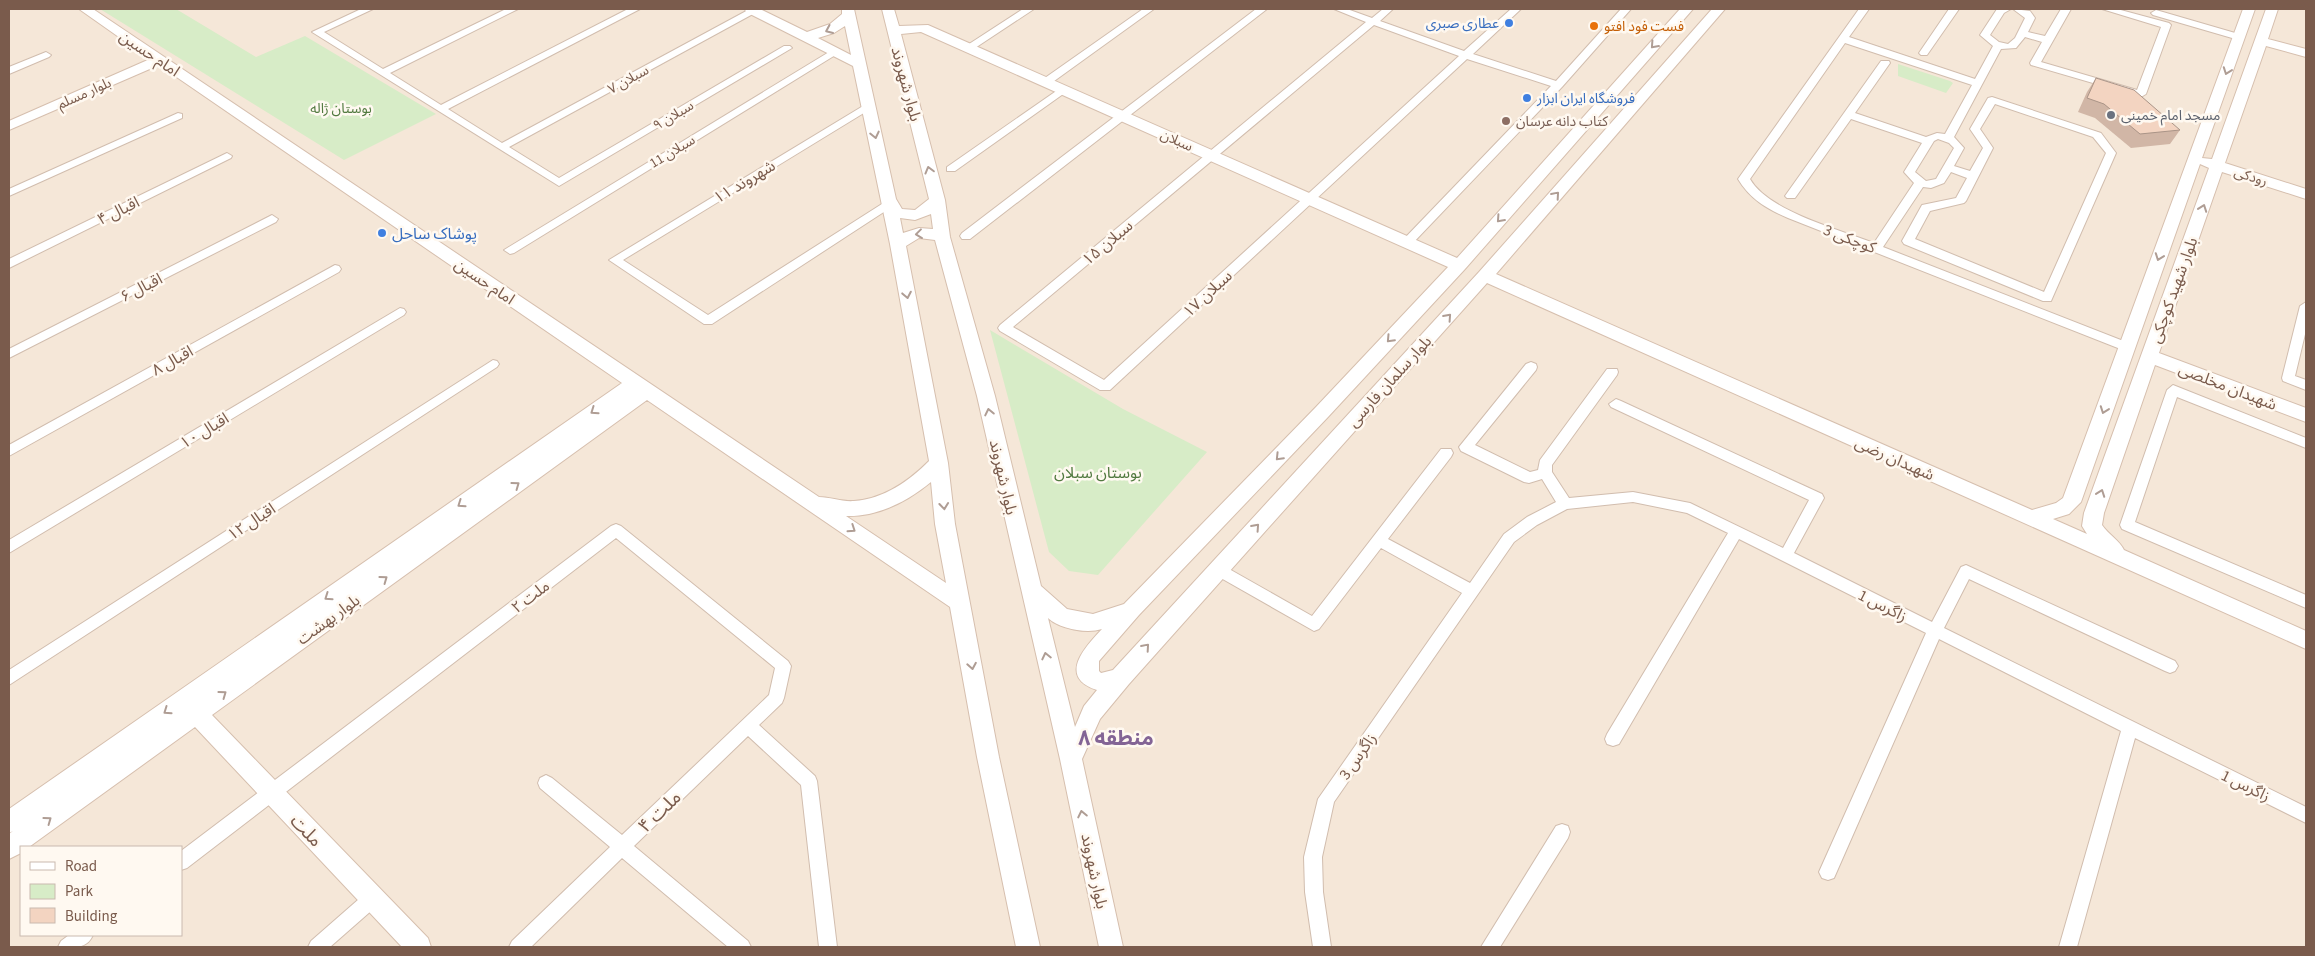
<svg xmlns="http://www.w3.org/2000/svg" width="2315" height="956" font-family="'Source Sans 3','Noto Sans Arabic',sans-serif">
<rect width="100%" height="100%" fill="#fdf5ea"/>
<path fill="#f5e7d8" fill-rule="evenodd" d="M9 9H2306V947H9ZM21 847H181V935H21Z"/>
<path fill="#d7ecc7" d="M100 9H176L256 57 305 36 436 114 344 160Z
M1898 64 1950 81 1953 83 1946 93 1898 76Z
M990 330 1123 409 1207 452 1098 575 1069 571 1049 552Z"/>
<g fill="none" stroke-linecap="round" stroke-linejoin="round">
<defs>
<path id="street" d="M361 9H373L324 32 383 69 506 9H518L390 73 441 105 628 9H640L448 109 502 143 750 9H762L509 147 559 178 784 46H790L792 48 559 186 312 32Z
M1023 9H1034L972 50H966V46Z
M1143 9H1154L1050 84H1042V80Z
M1256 9H1267L970 239H962L960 236 962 233Z
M1334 9H1347L1372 18 1383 9H1393L1380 21 1464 51 1511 9H1521L1473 54 1556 81 1621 9H1631L1562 87 1411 245 1407 246 1401 242 1551 86 1467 59 1110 390H1100L1000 331 998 328 1000 325 1366 22ZM1374 25 1459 56 1104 380 1013 327Z
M1859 9H1869L1849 37 1975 79 1993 46 1980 35 1997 9H2011L2004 13 1990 35 1999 42 2008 44 2015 38 2025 18 2013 9 2030 11 2035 18 2028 32 2045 36 2061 9H2071L2041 62 2137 90 2161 27 2102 9H2117L2169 23 2171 25 2146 94 2141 97 2031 65 2030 63 2042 42 2025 37 2016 48 2001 49 1954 137 1964 148 1954 166 1970 171 1983 148 1970 129 1988 98 1992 97 2101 133 2116 153 2051 301H2043L1904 244 1902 241 1922 205 1956 198 1967 178 1951 172 1944 183 1931 188 1923 187 1883 247 2131 344 2133 347 2131 350H2123L1788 218C1767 209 1750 199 1738 179ZM1845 43 1972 85 1945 134 1937 133 1926 137 1855 113 1890 63 1889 61H1881L1785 196 1787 198H1795L1851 119 1922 143 1904 172 1914 183 1874 243C1840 230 1768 211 1750 179ZM1995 104 2093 137 2106 153 2044 292 1915 239 1930 211 1964 203 1966 201 1993 148 1980 129ZM1938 139 1949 143 1954 148 1936 179 1926 181 1915 172 1934 141Z
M1949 9H1959L1927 55H1921L1919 53Z
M2156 10 2242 35 2244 37 2239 40 2153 15 2151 13Z
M834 49 839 52 837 54 514 253 510 254 504 250Z
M46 52 51 55 49 57 9 74V67Z
M1062 87 1067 90 1066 92 955 171H947V167Z
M868 103 872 104V108L623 260 708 315 885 202H893L895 204 893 206 712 324H704L609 260Z
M178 113 182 114V118L9 196V189Z
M227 153 232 156 231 158 9 268V259Z
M272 215 278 219 276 222 9 358V349Z
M335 265 339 266 341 269 339 272 9 456V445Z
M2306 302V330L2295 376 2306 380V390L2283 381 2282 378 2300 306Z
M400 308 404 309 406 312 404 315 9 553V540Z
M493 360 497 361 499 364 497 367 9 685V670Z
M1531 362 1536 364 1537 367 1536 370 1475 445 1530 472 1538 470 1540 460 1607 369H1617L1618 372 1617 375 1552 465V472L1569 498 1633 492 1690 503 1783 548 1809 500 1611 407 1609 404 1616 399 1621 401 1822 494 1824 498 1794 553 1932 622 1961 567 1966 565 2175 661 2178 666 2175 671 2170 673 2165 671 1969 579 1944 628 2306 807V823L2135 738 2077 947H2059L2121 731 1939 639 1834 878 1828 880 1822 878 1819 872 1926 633 1739 539 1619 744 1613 746 1607 744 1605 739 1607 734 1728 533 1687 513 1633 502 1567 509 1537 525 1514 542 1334 802 1322 857 1323 892 1331 947H1313L1305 892 1304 857 1318 799 1462 593 1381 548 1319 629 1314 631 1212 573 1210 569 1212 565 1217 563 1222 565 1312 616 1441 449H1451L1453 453 1451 457 1388 539 1470 583 1504 534 1527 517 1556 502 1542 479 1529 483 1524 482 1461 451 1459 447 1526 364Z
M2173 385 2306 438V448L2177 397 2135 522 2306 595V608L2122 529 2120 525 2167 390Z
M616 524 621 526 788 661 791 666 784 698 782 703 759 725 815 776 817 781 837 947H819L801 785 748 736 634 846 748 941 751 947H728L622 858 531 947H509L512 941 610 847 540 788 538 783 540 778 546 775 552 778 622 835 769 695 775 668 616 538 187 868 181 870V851L611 526Z
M1562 824 1568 826 1570 832 1568 838 1500 947H1481L1556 826Z
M373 889 379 892 382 898 379 904 330 947H308L311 941 367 892Z
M69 935H93C87 950 72 947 58 947L61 941Z"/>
<path id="secondary" d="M79 9H93L819 497C830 497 842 502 854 501 884 499 909 481 929 461L890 244 853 66 746 12 745 9H760L807 32 830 24 842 14V9H854L896 199 902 209 915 210 929 199 882 9H894L899 26 928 25 1457 258 1680 9H1693L1465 269 1328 417 1139 615 1099 661V671L1101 673 1113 670 1479 272 1712 9H1725L1496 274 2032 510 2056 503 2063 498 2243 9H2255L2202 158 2212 159 2266 9H2278L2268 39 2306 49V57L2266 46 2225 163 2306 189V199L2222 172 2159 353 2306 408V422L2155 365 2104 513 2102 525C2108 534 2120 541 2124 550L2306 631V649L1487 283 1129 684 1100 719 1082 759 1123 947H1099L1060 759 977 396 935 240 919 238 906 246 948 463 955 524 999 757 1040 947H1016L977 757 950 607 647 400 212 715 428 938 431 947H402L195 727 29 847H21V853L9 859V834L13 831 9 833V809L622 383 159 65 9 130V121L150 59ZM845 26 851 55 818 38 834 33ZM921 32 1448 267 1316 407 1124 604 1093 614 1067 609 1041 586 995 396 950 237 945 200 901 34ZM2200 164 2209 168 2084 513 2082 526 2087 534 2053 519 2069 514 2081 502ZM931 214 933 229 919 228 903 233 900 218 915 220ZM931 482 935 524 946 583 846 516C878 517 908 501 931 482ZM1048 618C1060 629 1087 634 1102 629 1085 647 1057 677 1097 690L1084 706 1075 727Z"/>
</defs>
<use href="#street" stroke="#d1bdae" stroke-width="2"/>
<use href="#secondary" stroke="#d6bfae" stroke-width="2"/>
<use href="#street" fill="#fff" fill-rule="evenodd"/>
<use href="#secondary" fill="#fff" fill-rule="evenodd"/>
</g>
<path fill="#d1b6a6" d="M2096 78 2180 130 2170 144 2131 148 2095 118 2078 112 2087 92Z"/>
<path fill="#f3d4c1" stroke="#aa9487" d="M2096 78 2134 90 2180 130 2140 134 2104 104 2087 98Z"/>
<defs><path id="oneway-chevron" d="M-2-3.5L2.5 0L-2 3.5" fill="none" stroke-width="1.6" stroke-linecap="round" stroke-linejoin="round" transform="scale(1.25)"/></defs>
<g stroke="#af9d94">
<use href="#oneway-chevron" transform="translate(829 30) rotate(156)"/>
<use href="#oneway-chevron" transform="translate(1654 45) rotate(132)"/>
<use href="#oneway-chevron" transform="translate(2227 71) rotate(110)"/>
<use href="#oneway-chevron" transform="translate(875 135) rotate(77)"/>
<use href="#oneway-chevron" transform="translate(929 170) rotate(-105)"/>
<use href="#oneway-chevron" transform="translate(1556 195) rotate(-49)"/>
<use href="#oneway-chevron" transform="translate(2203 208) rotate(-70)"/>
<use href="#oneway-chevron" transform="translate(1500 219) rotate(132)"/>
<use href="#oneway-chevron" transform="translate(919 234) rotate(173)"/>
<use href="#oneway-chevron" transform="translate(2159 257) rotate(110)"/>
<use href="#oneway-chevron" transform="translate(907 295) rotate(79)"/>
<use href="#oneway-chevron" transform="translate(1448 317) rotate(-48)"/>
<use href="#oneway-chevron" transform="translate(1390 339) rotate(133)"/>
<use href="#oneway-chevron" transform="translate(2104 410) rotate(110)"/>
<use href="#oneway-chevron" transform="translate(594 411) rotate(145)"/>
<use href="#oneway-chevron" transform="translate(989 412) rotate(-102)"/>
<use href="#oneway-chevron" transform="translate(1279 457) rotate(134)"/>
<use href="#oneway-chevron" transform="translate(516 485) rotate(-36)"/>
<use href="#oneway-chevron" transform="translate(2101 493) rotate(-70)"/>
<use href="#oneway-chevron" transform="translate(461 504) rotate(145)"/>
<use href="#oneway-chevron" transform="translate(944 506) rotate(84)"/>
<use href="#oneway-chevron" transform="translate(1256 527) rotate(-48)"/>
<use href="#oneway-chevron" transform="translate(852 529) rotate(34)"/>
<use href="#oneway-chevron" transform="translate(384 579) rotate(-36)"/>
<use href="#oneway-chevron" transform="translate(328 597) rotate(145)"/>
<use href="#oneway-chevron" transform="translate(1146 647) rotate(-49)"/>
<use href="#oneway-chevron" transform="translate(1046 656) rotate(-103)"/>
<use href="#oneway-chevron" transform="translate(972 666) rotate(80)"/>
<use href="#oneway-chevron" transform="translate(223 694) rotate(-36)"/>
<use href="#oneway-chevron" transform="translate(167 711) rotate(145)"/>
<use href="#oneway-chevron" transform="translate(1082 814) rotate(-102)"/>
<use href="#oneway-chevron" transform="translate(48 820) rotate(-36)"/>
</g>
<g fill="#3f7fe0" stroke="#fff9f1" stroke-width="2">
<circle cx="1509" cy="23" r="5"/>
<circle cx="1527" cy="98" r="5"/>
<circle cx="382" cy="233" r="5"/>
</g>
<circle fill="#e8710a" stroke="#fff9f1" stroke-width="2" cx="1594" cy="26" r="5"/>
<circle fill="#6b7280" stroke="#fff9f1" stroke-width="2" cx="2111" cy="115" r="5"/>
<circle fill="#8d6e63" stroke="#fff9f1" stroke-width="2" cx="1506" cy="121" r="5"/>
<g text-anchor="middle" stroke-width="5" stroke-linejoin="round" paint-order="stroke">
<g font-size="14" fill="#366cbe" stroke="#fff9f1" text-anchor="end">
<text x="1499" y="28">عطاری صبری</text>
<text x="1537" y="103" text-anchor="start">فروشگاه ایران ابزار</text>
</g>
<g font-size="14" fill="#c56008" stroke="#fff9f1" text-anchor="start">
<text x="1604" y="31">فست فود افتو</text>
</g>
<g font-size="14" fill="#7a5b4c" stroke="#fff9f1">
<text transform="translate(628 79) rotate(-29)" y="5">سبلان ۷</text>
<text transform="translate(84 93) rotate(-24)" y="5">بلوار مسلم</text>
<text transform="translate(673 115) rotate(-31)" y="5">سبلان ۹</text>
<text transform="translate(1177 140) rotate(24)" y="5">سبلان</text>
<text transform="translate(672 151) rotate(-31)" y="5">سبلان 11</text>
<text transform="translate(2251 176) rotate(18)" y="5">رودکی</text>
</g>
<g font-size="14" fill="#527a40" stroke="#fff9f1">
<text x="341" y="113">بوستان ژاله</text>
</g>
<g font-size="14" fill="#5b616d" stroke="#fff9f1" text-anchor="start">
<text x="2121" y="120">مسجد امام خمینی</text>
</g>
<g font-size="14" fill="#785e54" stroke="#fff9f1" text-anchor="start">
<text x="1516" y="126">کتاب دانه عرسان</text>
</g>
<g font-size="16" fill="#7a5b4c" stroke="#fff9f1">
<text transform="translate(150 53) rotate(34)" y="6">امام حسین</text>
<text transform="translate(907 84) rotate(75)" y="6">بلوار شهروند</text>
<text transform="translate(744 181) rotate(-31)" y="6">شهروند ۱۱</text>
<text transform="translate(118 210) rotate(-26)" y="6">اقبال ۴</text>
<text transform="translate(1850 238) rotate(21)" y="6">کوچکی 3</text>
<text transform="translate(1107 242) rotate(-40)" y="6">سبلان ۱۵</text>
<text transform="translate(485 281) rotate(34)" y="6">امام حسین</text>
<text transform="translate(141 287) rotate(-27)" y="6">اقبال ۶</text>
<text transform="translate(2173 290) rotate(-70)" y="6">بلوار شهید کوچکی</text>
<text transform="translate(1207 293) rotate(-43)" y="6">سبلان ۱۷</text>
<text transform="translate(172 360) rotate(-29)" y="6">اقبال ۸</text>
<text transform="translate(1389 381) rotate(-48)" y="6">بلوار سلمان فارسی</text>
<text transform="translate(2228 386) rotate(21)" y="6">شهیدان مخلصی</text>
<text transform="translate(204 430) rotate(-31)" y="6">اقبال ۱۰</text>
<text transform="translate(1895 458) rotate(24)" y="6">شهیدان رضی</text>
<text transform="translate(1004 477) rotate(77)" y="6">بلوار شهروند</text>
<text transform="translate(251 521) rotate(-33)" y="6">اقبال ۱۲</text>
<text transform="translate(530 596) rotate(-37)" y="6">ملت ۲</text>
<text transform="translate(1883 605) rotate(27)" y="6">زاگرس 1</text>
<text transform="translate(328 619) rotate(-36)" y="6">بلوار بهشت</text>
<text transform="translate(1357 756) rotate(-55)" y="6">زاگرس 3</text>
<text transform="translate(2246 785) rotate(26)" y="6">زاگرس 1</text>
<text transform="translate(1095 871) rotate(78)" y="6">بلوار شهروند</text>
</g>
<g font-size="16" fill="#366cbe" stroke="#fff9f1" text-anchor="start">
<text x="392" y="239">پوشاک ساحل</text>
</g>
<g font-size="16" fill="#527a40" stroke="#fff9f1">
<text x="1098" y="478">بوستان سبلان</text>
</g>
<g font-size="19" fill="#7a5b4c" stroke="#fff9f1">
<text transform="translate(659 811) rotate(-44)" y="7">ملت ۴</text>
<text transform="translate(307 830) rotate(46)" y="7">ملت</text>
</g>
<g font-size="21" font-weight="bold" fill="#836495" stroke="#fff9f1">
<text x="1116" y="745">منطقه ۸</text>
</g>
</g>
<rect width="2315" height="956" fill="none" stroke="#7a5b4c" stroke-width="20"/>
<rect x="20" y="846" width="162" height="90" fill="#fff9f1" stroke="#cabaaf"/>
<rect x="30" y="862" width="25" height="8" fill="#ffffff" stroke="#cabaaf"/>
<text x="65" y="871" font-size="15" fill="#7a5b4c">Road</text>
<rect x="30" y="884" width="25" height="15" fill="#d7ecc7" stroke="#cabaaf"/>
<text x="65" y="896" font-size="15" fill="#7a5b4c">Park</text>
<rect x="30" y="908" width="25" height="15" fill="#f3d4c1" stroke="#cabaaf"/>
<text x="65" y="921" font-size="15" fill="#7a5b4c">Building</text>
</svg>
